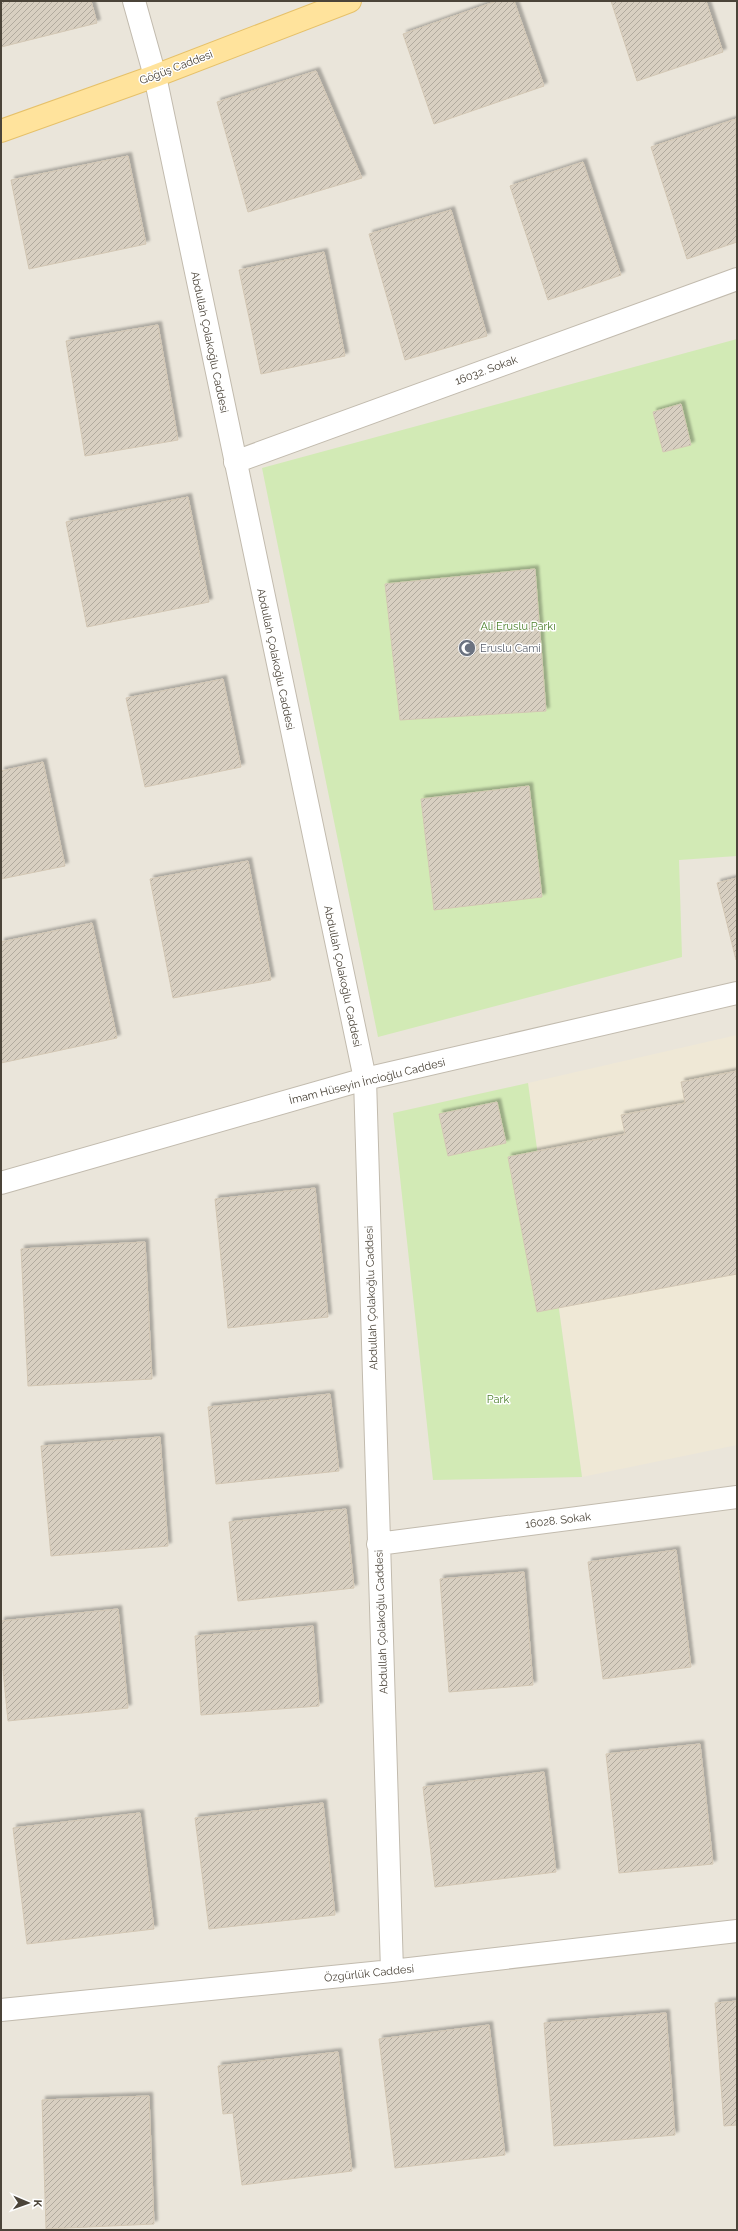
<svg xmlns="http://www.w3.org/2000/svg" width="738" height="2231" font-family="Raleway,sans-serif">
<defs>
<pattern id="building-hatch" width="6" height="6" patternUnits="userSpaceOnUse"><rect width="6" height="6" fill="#d8cfc1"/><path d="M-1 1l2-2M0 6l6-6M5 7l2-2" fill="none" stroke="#b1aa9e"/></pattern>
<filter id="shadow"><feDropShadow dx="3.5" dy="-3.5" stdDeviation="1" flood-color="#0004"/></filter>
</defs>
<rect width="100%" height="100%" fill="#f6f3ec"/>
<path fill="#eae5da" d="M1 1H737V2230H1Z"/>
<path fill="#efe8d6" d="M737 1035V1445L582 1477 528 1083Z"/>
<path fill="#d2eab5" d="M737 339V856L679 860 682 957 378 1037 262 468Z
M528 1083 582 1477 433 1480 393 1113Z"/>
<path fill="url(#building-hatch)" stroke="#d3c7b4" filter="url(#shadow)" d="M1 1H91L97 23 1 47Z
M497 1H514L544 86 434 124 403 34Z
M611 1H706L723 52 637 81Z
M316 71 362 178 248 212 217 102Z
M736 119 737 242 687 259 651 147Z
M128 156 146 244 29 269 11 180Z
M583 162 621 275 548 300 510 186Z
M451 210 487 336 405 360 369 234Z
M324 252 345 356 261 374 239 270Z
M158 325 178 440 85 456 66 341Z
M681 404 691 445 663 452 653 412Z
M188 497 209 602 87 627 66 522Z
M535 569 546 711 400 720 385 584Z
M223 679 241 767 145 787 126 698Z
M43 762 65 866 1 879V771Z
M529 786 542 897 434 910 421 799Z
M248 861 271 980 173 998 150 879Z
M737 878V960H736L717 883Z
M92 923 117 1038 1 1063V942Z
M737 1071V1274L537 1312 508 1157 625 1134 621 1115 685 1103 681 1082Z
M497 1102 506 1143 448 1156 439 1114Z
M315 1188 328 1317 228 1328 215 1199Z
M145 1242 152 1379 28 1386 21 1249Z
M330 1394 339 1471 216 1484 208 1407Z
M160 1437 168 1546 51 1556 41 1446Z
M346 1509 354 1588 238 1601 229 1522Z
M676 1550 691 1667 603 1679 588 1562Z
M524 1572 533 1685 449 1692 440 1579Z
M118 1609 128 1708 8 1721 1 1650V1621Z
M313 1626 319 1706 201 1715 195 1636Z
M700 1744 713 1864 619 1873 606 1754Z
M544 1772 556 1872 435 1887 423 1787Z
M323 1803 335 1915 209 1929 195 1818Z
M140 1813 154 1929 27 1944 13 1828Z
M737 2001V2125L724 2126 715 2003Z
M666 2013 675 2135 554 2146 544 2023Z
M489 2025 505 2155 395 2168 379 2039Z
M338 2052 352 2171 242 2185 233 2113 223 2114 218 2066Z
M149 2096 154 2224 46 2229 42 2100Z"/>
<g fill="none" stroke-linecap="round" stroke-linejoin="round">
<defs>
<path id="minor" d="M134 1 155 76 365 1079 392 1971
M235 462 737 279
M1 1183 365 1079 737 993
M378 1544 737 1497
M1 2010 392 1971 737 1931"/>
<path id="major" d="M1 131 155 76 350 1"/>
</defs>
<use href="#minor" stroke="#c2bbae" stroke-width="24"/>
<use href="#major" stroke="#e6c16a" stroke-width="24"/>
<use href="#minor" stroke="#fff" stroke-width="22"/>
<use href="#major" stroke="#ffe39c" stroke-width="22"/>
</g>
<defs>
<symbol id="mosque-disc" viewBox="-11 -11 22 22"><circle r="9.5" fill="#6b7280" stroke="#fff"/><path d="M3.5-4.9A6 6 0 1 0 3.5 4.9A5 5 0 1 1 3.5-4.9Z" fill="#fff"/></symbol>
</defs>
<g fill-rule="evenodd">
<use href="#mosque-disc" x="457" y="638" width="20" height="20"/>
</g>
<g text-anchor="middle" stroke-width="3" stroke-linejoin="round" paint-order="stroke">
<g font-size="11" fill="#4b4439" stroke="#fff">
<text transform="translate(176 67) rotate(-21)" y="4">Göğüş Caddesi</text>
<text transform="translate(210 342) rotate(78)" y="4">Abdullah Çolakoğlu Caddesi</text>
<text transform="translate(486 370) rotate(-20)" y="4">16032. Sokak</text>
<text transform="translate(276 659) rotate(78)" y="4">Abdullah Çolakoğlu Caddesi</text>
<text transform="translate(343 976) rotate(78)" y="4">Abdullah Çolakoğlu Caddesi</text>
<text transform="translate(367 1081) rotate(-14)" y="4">İmam Hüseyin İncioğlu Caddesi</text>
<text transform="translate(371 1298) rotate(-92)" y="4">Abdullah Çolakoğlu Caddesi</text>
<text transform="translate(558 1520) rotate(-7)" y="4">16028. Sokak</text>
<text transform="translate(381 1622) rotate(-92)" y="4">Abdullah Çolakoğlu Caddesi</text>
<text transform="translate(369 1973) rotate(-6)" y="4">Özgürlük Caddesi</text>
</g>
<g font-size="11" fill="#4a7f2a" stroke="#fff">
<text x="518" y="630">Ali Eruslu Parkı</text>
<text x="498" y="1403">Park</text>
</g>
<g font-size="11" fill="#5b616d" stroke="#fff" text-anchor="start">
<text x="480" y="652">Eruslu Cami</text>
</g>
</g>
<rect width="738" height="2231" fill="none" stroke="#4b4439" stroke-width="4"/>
<g transform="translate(28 2203) rotate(92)" stroke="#ffffff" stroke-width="3" paint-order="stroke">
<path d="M0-3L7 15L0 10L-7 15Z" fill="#4b4439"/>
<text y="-6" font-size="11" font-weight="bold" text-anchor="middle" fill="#4b4439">K</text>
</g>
</svg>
